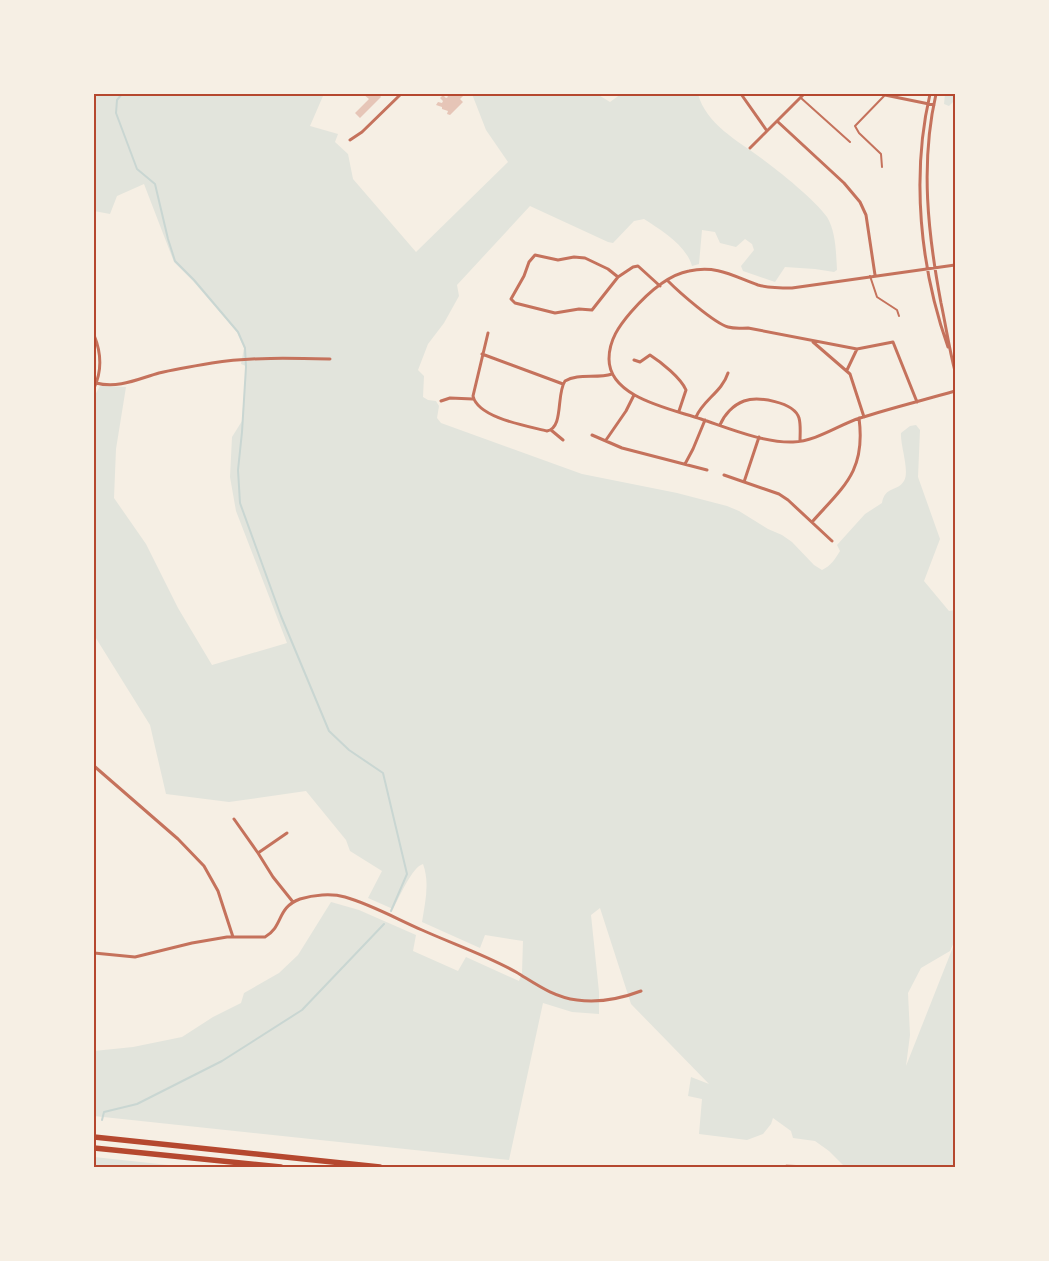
<svg xmlns="http://www.w3.org/2000/svg" width="1049" height="1261" font-family="'Noto Serif',serif">
<rect width="100%" height="100%" fill="#f6efe4"/>
<path fill="#e2e4dc" d="M94 94H330L323 96 310 126 338 134 335 142 348 154 353 179 416 252 508 162 486 130 472 94H597L610 102 621 94H698C706 124 738 141 761 158 779 171 815 200 827 217 836 232 836 253 837 270L834 272 815 269 785 267 775 282 743 271 741 266 754 250 752 244 745 239 736 247 720 243 715 232 702 230 699 264 692 266C686 245 661 230 644 219L634 221 613 243 608 242 530 206 457 285 459 296 444 323 428 344 418 370 424 376 423 397 428 400 436 401 439 406 437 418 441 423 582 474 677 493 727 506 739 511 768 529 782 535 792 542 814 565 822 570C831 566 835 559 840 551L837 545 865 514 882 503C885 486 897 492 904 481 910 471 900 445 901 433L910 426 916 425 920 430 918 477 940 539 924 581 949 611 955 610V940L950 951 921 968 908 993 910 1035 906 1066 955 942V1167H845L829 1151 815 1141 793 1138 791 1131 773 1118 771 1124 763 1134 747 1140 699 1134 702 1099 688 1096 691 1077 709 1084 631 1004 600 908 591 915 599 992V1014L572 1012 543 1003 509 1160 94 1116V1051L133 1047 182 1037 213 1017 241 1003 244 993 279 973 298 955 331 902 359 910 416 935 413 951 458 971 466 957 519 981 522 973 523 941 485 935 480 948 422 922C425 903 430 883 423 864 412 867 399 898 393 909L368 898 382 871 350 851 346 840 306 791 229 802 166 794 150 725 94 635V397L100 386 126 387 116 449 114 498 146 544 178 608 212 665 287 643 236 511 230 477 232 437 242 421 246 366 241 364 244 348 237 332 193 281 174 262 144 184 117 196 110 214 94 211Z
M945 94H953V102L949 106 944 104Z
M94 1157 187 1167H94Z"/>
<g fill="none" stroke-linecap="round" stroke-linejoin="round">
<path stroke="#c9d6d2" stroke-width="2" d="M122 94 117 100 116 113 137 169 155 184 168 239 175 261 194 280 238 332 245 348 246 367 242 432 238 470 240 503 281 616 329 731 349 750 383 773 407 874 391 911
M102 1120 104 1112 137 1104 222 1061 302 1010 384 924"/>
</g>
<path fill="#e6c5b7" d="M363 94H379L381 97 360 118 355 113 369 99Z
M446 94H465L460 99 463 102 450 115 447 114 448 111 442 109V107L436 105 438 102 442 103 443 101 440 98 443 95 446 98 448 97Z
M786 1164 806 1166V1167H785Z"/>
<g fill="none" stroke-linecap="round" stroke-linejoin="round">
<path stroke="#c5725c" stroke-width="2" d="M801 98 850 142
M882 167 881 154 859 133 855 126 885 95
M870 276 877 297 897 310 899 316"/>
<path stroke="#c5725c" stroke-width="3" d="M741 94 767 131
M880 94 934 105
M930 94C911 176 920 268 948 347
M936 94C920 164 928 234 941 303 946 326 949 349 955 371
M777 121 844 183 860 202 866 215 875 275
M350 140 362 132 401 94
M750 148 804 94
M955 265 792 288C780 288 769 288 758 285 733 276 717 265 689 271 667 275 645 296 631 312 619 326 609 340 609 359 609 398 672 409 701 419 728 428 764 443 793 442 817 441 838 425 860 418 891 408 924 400 955 391
M618 277 608 269 585 258 574 257 558 260 535 255 529 262 524 276 511 299 515 303 555 313 579 309 592 310 618 277 633 267 638 266 660 286
M668 281C679 292 714 323 728 327 735 329 741 328 748 328L857 349 893 342 917 402
M488 333 473 396C478 418 527 426 547 431 564 428 556 394 565 381 578 373 597 379 612 374
M94 335C101 352 102 371 94 388
M813 342 850 374 864 417
M482 354 563 384
M634 360 640 362 650 355C661 362 681 378 686 390L679 411
M847 370 857 349
M96 383C118 389 138 379 159 373 176 369 194 366 212 363 251 357 290 358 330 359
M441 401 450 398 473 399
M696 417C703 400 722 392 728 373
M720 425C724 415 733 405 744 401 758 396 794 402 799 418 801 425 800 434 800 441
M551 430 563 440
M592 435 622 448 707 470
M606 440 626 411 634 395
M685 464 693 449 705 420
M724 475 779 494 788 500 832 541
M744 482 759 437
M812 522C844 486 866 471 859 418
M94 766 178 839 204 866 218 891 233 937
M234 819 258 853 273 877 293 902
M258 853 287 833
M94 953 135 957 192 943 227 937H265C284 926 276 908 300 899 313 895 331 893 345 897 370 904 397 919 422 930 453 944 486 955 516 972 536 984 553 997 577 1000 600 1003 620 999 641 991"/>
<path stroke="#b5482f" stroke-width="5.5" d="M94 1137 380 1167
M94 1148 281 1167"/>
</g>
<rect width="1049" height="1261" fill="none" stroke="#f6efe4" stroke-width="190"/>
<rect x="95" y="95" width="859" height="1071" fill="none" stroke="#b5482f" stroke-width="2"/>
</svg>
